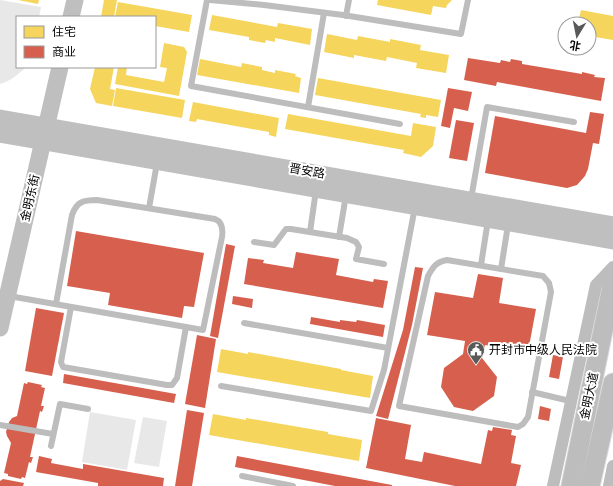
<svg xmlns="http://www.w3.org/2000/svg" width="613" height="486" viewBox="0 0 613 486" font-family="'IBM Plex Sans','Noto Sans SC',sans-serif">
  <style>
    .green { fill: #e8e8e8 }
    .homes { fill: #f6d55c }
    .shops { fill: #d6604d }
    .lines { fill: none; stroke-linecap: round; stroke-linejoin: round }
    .primary-casing { stroke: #dbdbdb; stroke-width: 21 }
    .lane { stroke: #bdbdbd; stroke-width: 6 }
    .street { stroke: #bdbdbd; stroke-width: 12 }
    .secondary { stroke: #bfbfbf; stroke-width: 17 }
    .primary { stroke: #bdbdbd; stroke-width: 19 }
    .labels { text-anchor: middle; stroke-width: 4; stroke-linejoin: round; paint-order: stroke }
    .street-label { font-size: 12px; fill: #000; stroke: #fff }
    .poi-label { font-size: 12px; fill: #000; stroke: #fff; text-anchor: start }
  </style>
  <rect width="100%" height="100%" fill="#fff"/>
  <!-- green -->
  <g class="green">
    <path d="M0 0 41 7 39 17H17V67H26C18 75 10 81 0 84Z"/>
    <path d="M90 412 136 420 127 470 82 462Z"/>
    <path d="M143 417 167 421 159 467 134 463Z"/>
  </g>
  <!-- homes -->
  <g class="homes">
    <path d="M18 0H39L38 4Z"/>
    <path d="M104 0H117L114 17H101Z"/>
    <path d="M378 0H452L447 5 446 8 433 6 431 15 377 5Z"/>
    <path d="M118 2 192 15 189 32 155 26V17H115Z"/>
    <path d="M581 10 613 16V40L589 36V24H578Z"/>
    <path d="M212 15 277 27 278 23 312 29 310 45 275 38V42L266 40 265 43 249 40V37L209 30Z"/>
    <path d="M327 34 357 40 358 36 390 42V39L421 45 420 50 449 55 446 73 416 68 417 63 387 57 386 61 354 55V58L324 52Z"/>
    <path d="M164 43 184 47 187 52 179 96 115 84 118 67H127L126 75 164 82 167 68 160 67Z"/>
    <path d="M200 59 241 67 242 63 262 67V70L275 73V70L296 74 295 76 301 78 299 93 197 75Z"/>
    <path d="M95 67H114L110 89 115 90 112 106 96 103 90 89Z"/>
    <path d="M318 78 441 100 438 117 426 115V118L420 117 421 114 315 95Z"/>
    <path d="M116 88 185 100 182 118 113 106Z"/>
    <path d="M193 102 279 118 276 137 269 135V132L197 119 196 122 189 121Z"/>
    <path d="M288 114 411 136 413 123 436 127 433 146 421 157 403 153 404 150 285 129Z"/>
    <path d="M221 349 248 354V352L341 369V370L373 376 370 398 217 372Z"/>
    <path d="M213 414 246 420V418L328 432V434L362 440 359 461 209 435Z"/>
  </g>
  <!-- shops -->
  <g class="shops">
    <path d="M468 58 500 63 501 60 510 62 511 59 522 61V64L582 74V72L595 75 594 77 605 78 601 101 497 82 496 86 464 80Z"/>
    <path d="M448 88 472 92 468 111 454 108 450 128 441 126Z"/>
    <path d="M590 112 604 114 599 144 593 143 588 169 585 176 577 185 567 188 485 173 495 116 586 133Z"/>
    <path d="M456 120 474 123 467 161 449 158Z"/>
    <path d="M76 231 204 253 194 307 184 306 182 318 108 305 110 293 67 286Z"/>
    <path d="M226 244 235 246 218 338 210 336Z"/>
    <path d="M296 252 339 259 336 275 373 282 374 279 388 281 383 308 244 284 248 258 264 260 263 263 293 268Z"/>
    <path d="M415 267 423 268 412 325 388 419 376 416 403 330Z"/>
    <path d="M478 274 503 278 499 303 536 309 528 352 485 345 482 358 497 377 494 396 473 411 454 407 441 387 444 368 463 354 465 341 427 335 435 292 473 298Z"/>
    <path d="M233 296 253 299 252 308 232 304Z"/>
    <path d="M36 308 64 313 52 376 25 371Z"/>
    <path d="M311 317 340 322V320L356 322 357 320 385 325 383 337 310 324Z"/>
    <path d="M197 335 216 339 205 408 185 404Z"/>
    <path d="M553 355 563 357 559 379 549 377Z"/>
    <path d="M64 374 176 394 174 403 63 383Z"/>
    <path d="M28 382 42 385 41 387 45 388 41 406H44L42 412 40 411 30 457H33L31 463 29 462 25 478 22 477 21 479 8 476V474L4 473 11 443 7 436 6 432 9 422 12 418 17 416 24 383 27 384Z"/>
    <path d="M540 406 551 409 549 421 538 419Z"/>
    <path d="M187 410 204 413 192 486H175Z"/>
    <path d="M376 418 411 425 405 459 422 462 424 452 481 464 488 430 492 431 493 427 512 430 511 435 516 436 511 463 521 465 516 486H455L366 468Z"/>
    <path d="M39 456 52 459 51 463 83 469V464L164 478 163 486H98V483L36 472Z"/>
    <path d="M237 456 392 485V486H335L235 467Z"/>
    <path d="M3 479 24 483 23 486H0V481Z"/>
  </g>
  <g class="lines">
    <!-- primary casing -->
    <g class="primary-casing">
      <g id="primary">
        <path d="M571 486 613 282"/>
        <path d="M590 486 613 383"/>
      </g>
    </g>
    <!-- lane -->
    <g class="lane">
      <path d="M207 0 191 86 400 124"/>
      <path d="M210 0 264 5 343 15 461 34 468 0"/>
      <path d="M346 16 349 0"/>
      <path d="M308 107 324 13"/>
      <path d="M471 199 487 107 574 122"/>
      <path d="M149 208 157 163"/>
      <path d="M310 232 316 190"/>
      <path d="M339 237 346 195"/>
      <path d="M254 242 274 245 286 229H291L347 238 356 242 359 247 356 259 384 264"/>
      <path d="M447 260 543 276 549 283 551 292 528 417 523 424 518 427 399 406 428 276C433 267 436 262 447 260Z"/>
      <path d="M481 265 488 220"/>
      <path d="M501 269 508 225"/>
      <path d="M9 296 186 327 203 330 222 237C223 230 223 222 215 219L97 200C84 200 77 201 72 215L56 304"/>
      <path d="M71 307 61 362 63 367 167 385H172L177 378 186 327"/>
      <path d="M244 323 388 348"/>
      <path d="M221 386 371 411 384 370 415 207"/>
      <path d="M532 392 570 401"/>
      <path d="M0 425 53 434"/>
      <path d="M51 446 60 404 88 409"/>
      <path d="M242 476 293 486"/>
    </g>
    <!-- street -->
    <g class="street">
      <path d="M553 486 596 285 613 267"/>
      <path d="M609 486 613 466"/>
    </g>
    <!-- secondary -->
    <g class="secondary">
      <path d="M71 17 75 0"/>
      <path d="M0 118 613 225"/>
      <path d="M0 134 613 241"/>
      <path d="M0 328 60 67"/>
    </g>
    <!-- primary -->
    <use href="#primary" class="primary"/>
  </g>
  <!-- icons -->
  <defs>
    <g id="civic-pin" transform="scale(0.9)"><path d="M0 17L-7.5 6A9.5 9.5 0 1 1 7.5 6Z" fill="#595959" stroke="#fff"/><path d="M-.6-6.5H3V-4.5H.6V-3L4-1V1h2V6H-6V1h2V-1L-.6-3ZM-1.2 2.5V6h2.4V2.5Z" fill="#fff"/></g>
  </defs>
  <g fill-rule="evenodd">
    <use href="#civic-pin" x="476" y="350"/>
  </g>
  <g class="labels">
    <!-- street labels -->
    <g class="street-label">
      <text transform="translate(307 171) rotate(10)" y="4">晋安路</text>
      <text transform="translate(30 198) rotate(-77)" y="4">金明东街</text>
      <text transform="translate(589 396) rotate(-78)" y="4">金明大道</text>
    </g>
    <!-- poi labels -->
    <g class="poi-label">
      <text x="489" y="354">开封市中级人民法院</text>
    </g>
  </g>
  <!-- legend -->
  <rect x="16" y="16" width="140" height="52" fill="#ffffff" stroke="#999999"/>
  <rect x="24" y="26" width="20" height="12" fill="#f6d55c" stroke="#999999"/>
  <text x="52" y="36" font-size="12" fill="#000000">住宅</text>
  <rect x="24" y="46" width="20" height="12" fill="#d6604d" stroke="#999999"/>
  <text x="52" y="56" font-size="12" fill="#000000">商业</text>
  <!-- north arrow -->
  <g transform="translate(577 36) rotate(190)"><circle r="19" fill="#ffffff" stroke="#999999"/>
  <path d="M0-3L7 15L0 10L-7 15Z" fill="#595959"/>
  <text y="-6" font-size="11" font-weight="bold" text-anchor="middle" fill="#000000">北</text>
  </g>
</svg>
